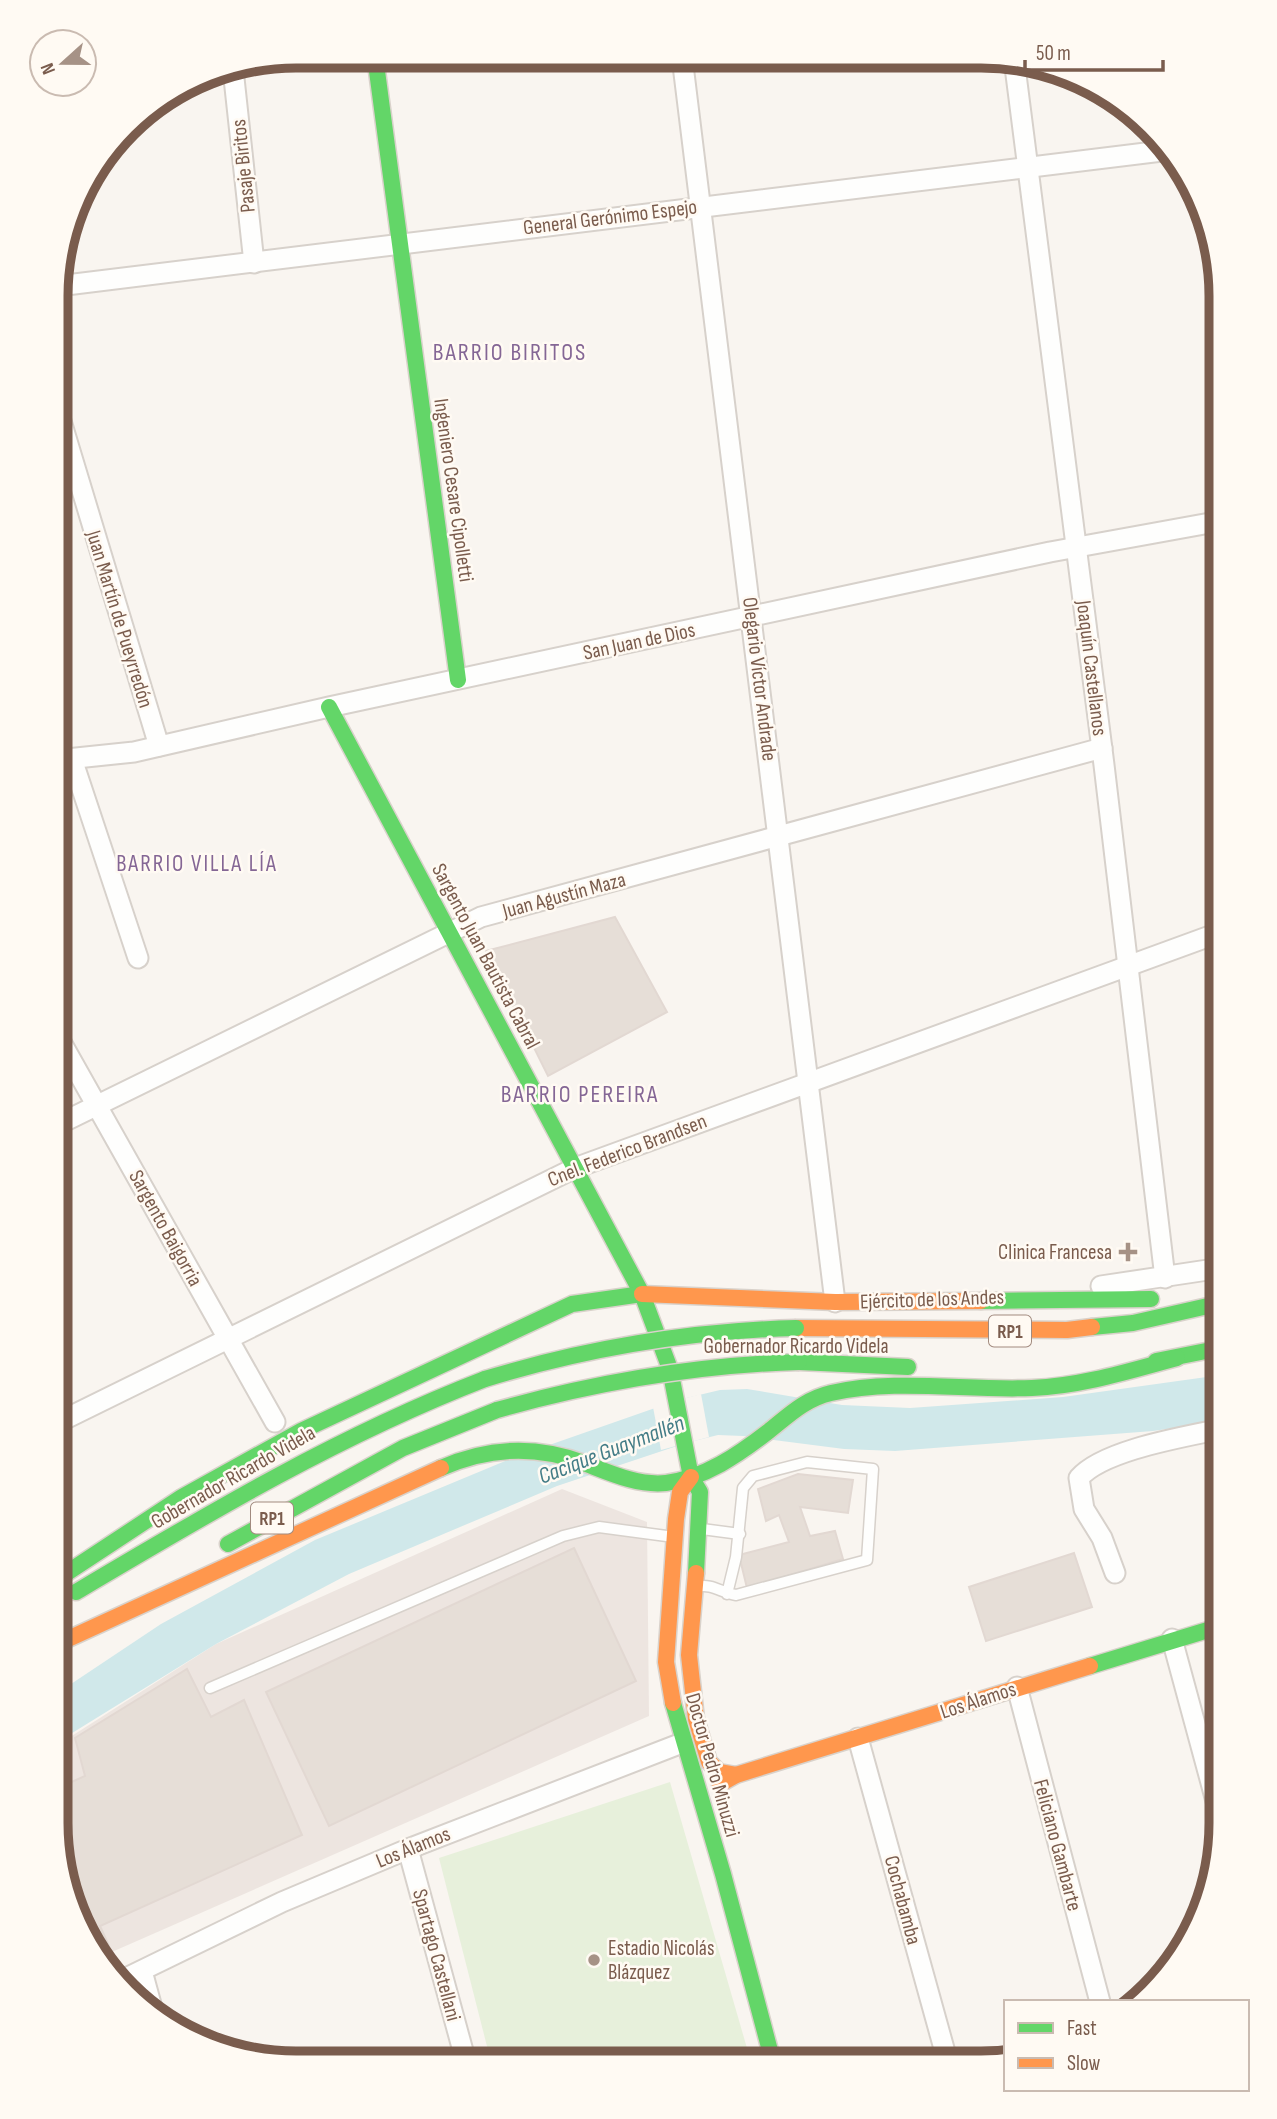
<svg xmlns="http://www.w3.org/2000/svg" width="1277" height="2119" viewBox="0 0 1277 2119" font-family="'Sofia Sans Condensed',sans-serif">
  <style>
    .industrial { fill: #ede5e0 }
    .green { fill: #e7f0db }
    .water { fill: #d0e8ea }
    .pier { fill: #f9f5f0 }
    .building { fill: #e6ded7; stroke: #e2d8d2; stroke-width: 2 }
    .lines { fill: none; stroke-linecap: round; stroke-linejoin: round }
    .lane-casing { stroke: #d7d1cb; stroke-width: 13 }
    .street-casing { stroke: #d7d1cb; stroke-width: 23 }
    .fast-casing { stroke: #d9d2cb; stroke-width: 19 }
    .slow-casing { stroke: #d9d2cb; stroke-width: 19 }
    .lane { stroke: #fefefd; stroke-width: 10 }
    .street { stroke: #fefefd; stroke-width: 19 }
    .fast { stroke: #63d668; stroke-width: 16 }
    .slow { stroke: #ff974d; stroke-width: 16 }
    .fast-bridge-casing { stroke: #dad1cc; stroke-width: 19; stroke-linecap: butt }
    .fast-bridge { stroke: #63d668; stroke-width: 16 }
    .poi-dot { fill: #a69286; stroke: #fffaf3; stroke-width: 2.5 }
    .labels { text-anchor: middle; stroke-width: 5; stroke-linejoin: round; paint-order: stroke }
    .shield { fill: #fffaf3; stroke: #a28b7f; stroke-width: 2 }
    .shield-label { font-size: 19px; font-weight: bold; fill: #7a5c4d }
    .street-label { font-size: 21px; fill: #7a5c4d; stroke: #fffaf3 }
    .poi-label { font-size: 21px; fill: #7a5c4d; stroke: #fffaf3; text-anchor: end }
    .neighbourhood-label { font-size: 23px; letter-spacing: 2px; fill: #846695; stroke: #fffaf3 }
    .water-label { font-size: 23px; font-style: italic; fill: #437c86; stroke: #fffaf3 }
    .quarter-label { font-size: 24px; letter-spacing: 2px; fill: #846695; stroke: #fffaf3 }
    .rim { fill: none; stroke: #7a5c4d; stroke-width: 9 }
  </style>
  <rect width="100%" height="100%" fill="#f9f5f0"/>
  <!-- industrial -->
  <path class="industrial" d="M562 1489 647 1522 649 1716 105 1955 74 1914 56 1823V1746L216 1644Z"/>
  <!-- green -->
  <path class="green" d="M670 1782 751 2062H491L439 1858Z"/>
  <!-- water -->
  <path class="water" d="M1221 1375V1421L1153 1431 895 1451 844 1449 743 1436 718 1435 686 1443 557 1486 349 1574 216 1644 56 1743V1694L161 1624 315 1540 515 1457 678 1400 720 1390 747 1389 842 1405 910 1408 1063 1397Z"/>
  <!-- pier -->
  <path class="pier" d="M701 1394 709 1437 661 1450 653 1407Z"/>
  <!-- building -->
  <g class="building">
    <path d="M615 917 667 1012 548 1076 486 951Z"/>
    <path d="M798 1474 853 1480 848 1513 800 1507 810 1536 835 1531 843 1559 747 1588 739 1555 789 1542 779 1515 766 1521 758 1489Z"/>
    <path d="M574 1548 636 1681 329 1826 266 1692Z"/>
    <path d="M1074 1553 1092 1607 986 1641 969 1587Z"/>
    <path d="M187 1669 211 1717 244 1700 302 1835 100 1926 109 1946 101 1949 74 1914 56 1823V1789L85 1776 75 1738Z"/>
  </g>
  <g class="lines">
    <!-- lane casing -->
    <g class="lane-casing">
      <g id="lane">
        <path d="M702 1529 740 1534"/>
        <path d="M696 1587C713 1583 721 1593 736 1595L867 1560 873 1469 807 1462 753 1476 743 1488 736 1557 727 1594"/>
        <path d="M210 1688 563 1536 599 1527 674 1537"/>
      </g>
    </g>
    <!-- street casing -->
    <g class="street-casing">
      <g id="street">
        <path d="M682 57 835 1302"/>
        <path d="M1014 59 1104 765 1165 1278"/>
        <path d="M233 69 254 263"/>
        <path d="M58 286 1162 151"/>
        <path d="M58 411 159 746"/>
        <path d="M72 759 138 958"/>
        <path d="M57 760 134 752 329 707 1050 552 1221 521"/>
        <path d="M57 1035 275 1422"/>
        <path d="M57 1125 481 917 1102 748"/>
        <path d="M1101 1286 1221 1268"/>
        <path d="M57 1423 575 1168 1221 932"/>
        <path d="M1115 1573 1102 1538 1084 1509 1079 1478C1103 1450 1184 1437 1221 1429"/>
        <path d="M1172 1639 1220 1816"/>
        <path d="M1017 1687 1100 2002"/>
        <path d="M858 1738 948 2063"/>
        <path d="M408 1849 466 2062"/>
        <path d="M142 1971 154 2015"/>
        <path d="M124 1979 282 1902 408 1849 682 1743"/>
      </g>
    </g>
    <!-- fast casing -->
    <g class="fast-casing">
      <g id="fast">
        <path d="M375 56 458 680"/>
        <path d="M329 707 642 1294 670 1369 691 1477 700 1492 696 1573"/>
        <path d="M981 1301 1151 1299"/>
        <path d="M1092 1327 1133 1323 1221 1303"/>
        <path d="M1156 1361 1221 1348"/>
        <path d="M799 1362 908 1367"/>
        <path d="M441 1468C488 1447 536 1445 584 1463 610 1473 638 1486 666 1483 705 1478 738 1455 769 1431 789 1415 805 1399 831 1393 896 1378 966 1391 1032 1388 1082 1386 1129 1371 1177 1358"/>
        <path d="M228 1544 403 1448 497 1410"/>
        <path d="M56 1580 182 1497 301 1431 572 1304 642 1294"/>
        <path d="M76 1592C209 1513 340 1435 485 1379"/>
        <path d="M1090 1666 1221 1626"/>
        <path d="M673 1703 723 1874 773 2062"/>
      </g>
    </g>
    <!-- slow casing -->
    <g class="slow-casing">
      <g id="slow">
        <path d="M642 1294 835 1302 981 1301"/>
        <path d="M796 1328 1067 1330 1092 1327"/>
        <path d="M696 1573 689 1655 696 1719 709 1762 719 1772 736 1775"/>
        <path d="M68 1639 441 1468"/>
        <path d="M673 1703 666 1662 676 1519 680 1492 691 1477"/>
        <path d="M720 1784 736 1775 1090 1666"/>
      </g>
    </g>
    <!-- lane -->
    <use href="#lane" class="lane"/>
    <!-- street -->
    <use href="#street" class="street"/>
    <!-- fast -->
    <use href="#fast" class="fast"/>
    <!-- slow -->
    <use href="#slow" class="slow"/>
    <!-- fast-bridge casing -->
    <g class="fast-bridge-casing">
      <g id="fast-bridge">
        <path d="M485 1379C587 1348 689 1331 796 1328"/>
        <path d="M497 1410C597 1382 696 1365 799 1362"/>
      </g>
    </g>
    <!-- fast-bridge -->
    <use href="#fast-bridge" class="fast-bridge"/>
  </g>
  <!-- markers -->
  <g class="poi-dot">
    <path d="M1124.5 1241.5h7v7h7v7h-7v7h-7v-7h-7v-7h7z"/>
    <circle cx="594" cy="1960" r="7"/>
  </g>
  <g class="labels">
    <!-- shield labels -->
    <g class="shield">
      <rect x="989" y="1315.5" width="42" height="31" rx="5"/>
      <rect x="251" y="1502.5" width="42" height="31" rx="5"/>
    </g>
    <g class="shield-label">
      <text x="1010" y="1338">RP1</text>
      <text x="272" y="1525">RP1</text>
    </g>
    <!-- street labels -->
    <g class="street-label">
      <text transform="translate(243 166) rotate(-96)" y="7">Pasaje Biritos</text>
      <text transform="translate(610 217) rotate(-7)" y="7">General Gerónimo Espejo</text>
      <text transform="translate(454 490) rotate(82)" y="7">Ingeniero Cesare Cipolletti</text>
      <text transform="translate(120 619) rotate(73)" y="7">Juan Martín de Pueyrredón</text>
      <text transform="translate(639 641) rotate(-12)" y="7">San Juan de Dios</text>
      <text transform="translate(1092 668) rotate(83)" y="7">Joaquín Castellanos</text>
      <text transform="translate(760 679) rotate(83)" y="7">Olegario Víctor Andrade</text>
      <text transform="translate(564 895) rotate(-15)" y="7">Juan Agustín Maza</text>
      <text transform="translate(486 956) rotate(62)" y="7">Sargento Juan Bautista Cabral</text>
      <text transform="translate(627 1150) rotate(-21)" y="7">Cnel. Federico Brandsen</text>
      <text transform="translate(166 1228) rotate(61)" y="7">Sargento Baigorria</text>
      <text transform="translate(932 1299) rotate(-2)" y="7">Ejército de los Andes</text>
      <text x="796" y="1353">Gobernador Ricardo Videla</text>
      <text transform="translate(233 1477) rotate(-30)" y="7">Gobernador Ricardo Videla</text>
      <text transform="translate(978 1700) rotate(-18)" y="7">Los Álamos</text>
      <text transform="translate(713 1765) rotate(74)" y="7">Doctor Pedro Minuzzi</text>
      <text transform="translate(1058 1845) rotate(75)" y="7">Feliciano Gambarte</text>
      <text transform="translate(413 1847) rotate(-22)" y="7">Los Álamos</text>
      <text transform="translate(903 1900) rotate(75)" y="7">Cochabamba</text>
      <text transform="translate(437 1955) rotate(75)" y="7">Spartago Castellani</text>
    </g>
    <!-- poi labels -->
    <g class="poi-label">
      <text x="1112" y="1259">Clinica Francesa</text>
      <text x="608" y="1955" text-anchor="start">Estadio Nicolás<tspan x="608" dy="24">Blázquez</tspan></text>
    </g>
    <!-- neighbourhood labels -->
    <g class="neighbourhood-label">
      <text x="197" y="871">BARRIO VILLA LÍA</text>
    </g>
    <!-- water labels -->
    <g class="water-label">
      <text transform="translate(611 1449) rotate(-21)" y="8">Cacique Guaymallén</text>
    </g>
    <!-- quarter labels -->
    <g class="quarter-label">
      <text x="510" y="360">BARRIO BIRITOS</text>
      <text x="580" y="1102">BARRIO PEREIRA</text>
    </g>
  </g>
  <!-- crop -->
  <path d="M0 0H1277V2119H0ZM296 68H981A228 228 0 0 1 1209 296V1823A228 228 0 0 1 981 2051H296A228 228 0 0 1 68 1823V296A228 228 0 0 1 296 68Z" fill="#fffaf3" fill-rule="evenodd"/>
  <path class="rim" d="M296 68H981A228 228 0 0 1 1209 296V1823A228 228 0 0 1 981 2051H296A228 228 0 0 1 68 1823V296A228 228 0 0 1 296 68Z"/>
  <!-- legend -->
  <rect x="1004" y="2000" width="245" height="91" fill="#fffaf3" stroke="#cabbb1" stroke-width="2"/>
  <rect x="1018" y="2023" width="35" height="10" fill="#63d668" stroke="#cabbb1" stroke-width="2"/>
  <text x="1067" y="2035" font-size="21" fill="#7a5c4d">Fast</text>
  <rect x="1018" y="2058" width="35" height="10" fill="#ff974d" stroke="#cabbb1" stroke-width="2"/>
  <text x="1067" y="2070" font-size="21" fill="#7a5c4d">Slow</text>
  <!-- north arrow -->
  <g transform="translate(63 63) rotate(249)"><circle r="33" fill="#fffaf3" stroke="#cabbb1" stroke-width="2"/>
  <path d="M0-5L12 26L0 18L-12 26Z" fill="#a69286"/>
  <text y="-10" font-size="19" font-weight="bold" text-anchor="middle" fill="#7a5c4d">N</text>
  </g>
  <!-- scale -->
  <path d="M1025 60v10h138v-10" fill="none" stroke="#7a5c4d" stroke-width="3.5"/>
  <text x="1036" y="60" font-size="21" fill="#7a5c4d" stroke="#fffaf3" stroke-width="5" paint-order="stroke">50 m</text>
</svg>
